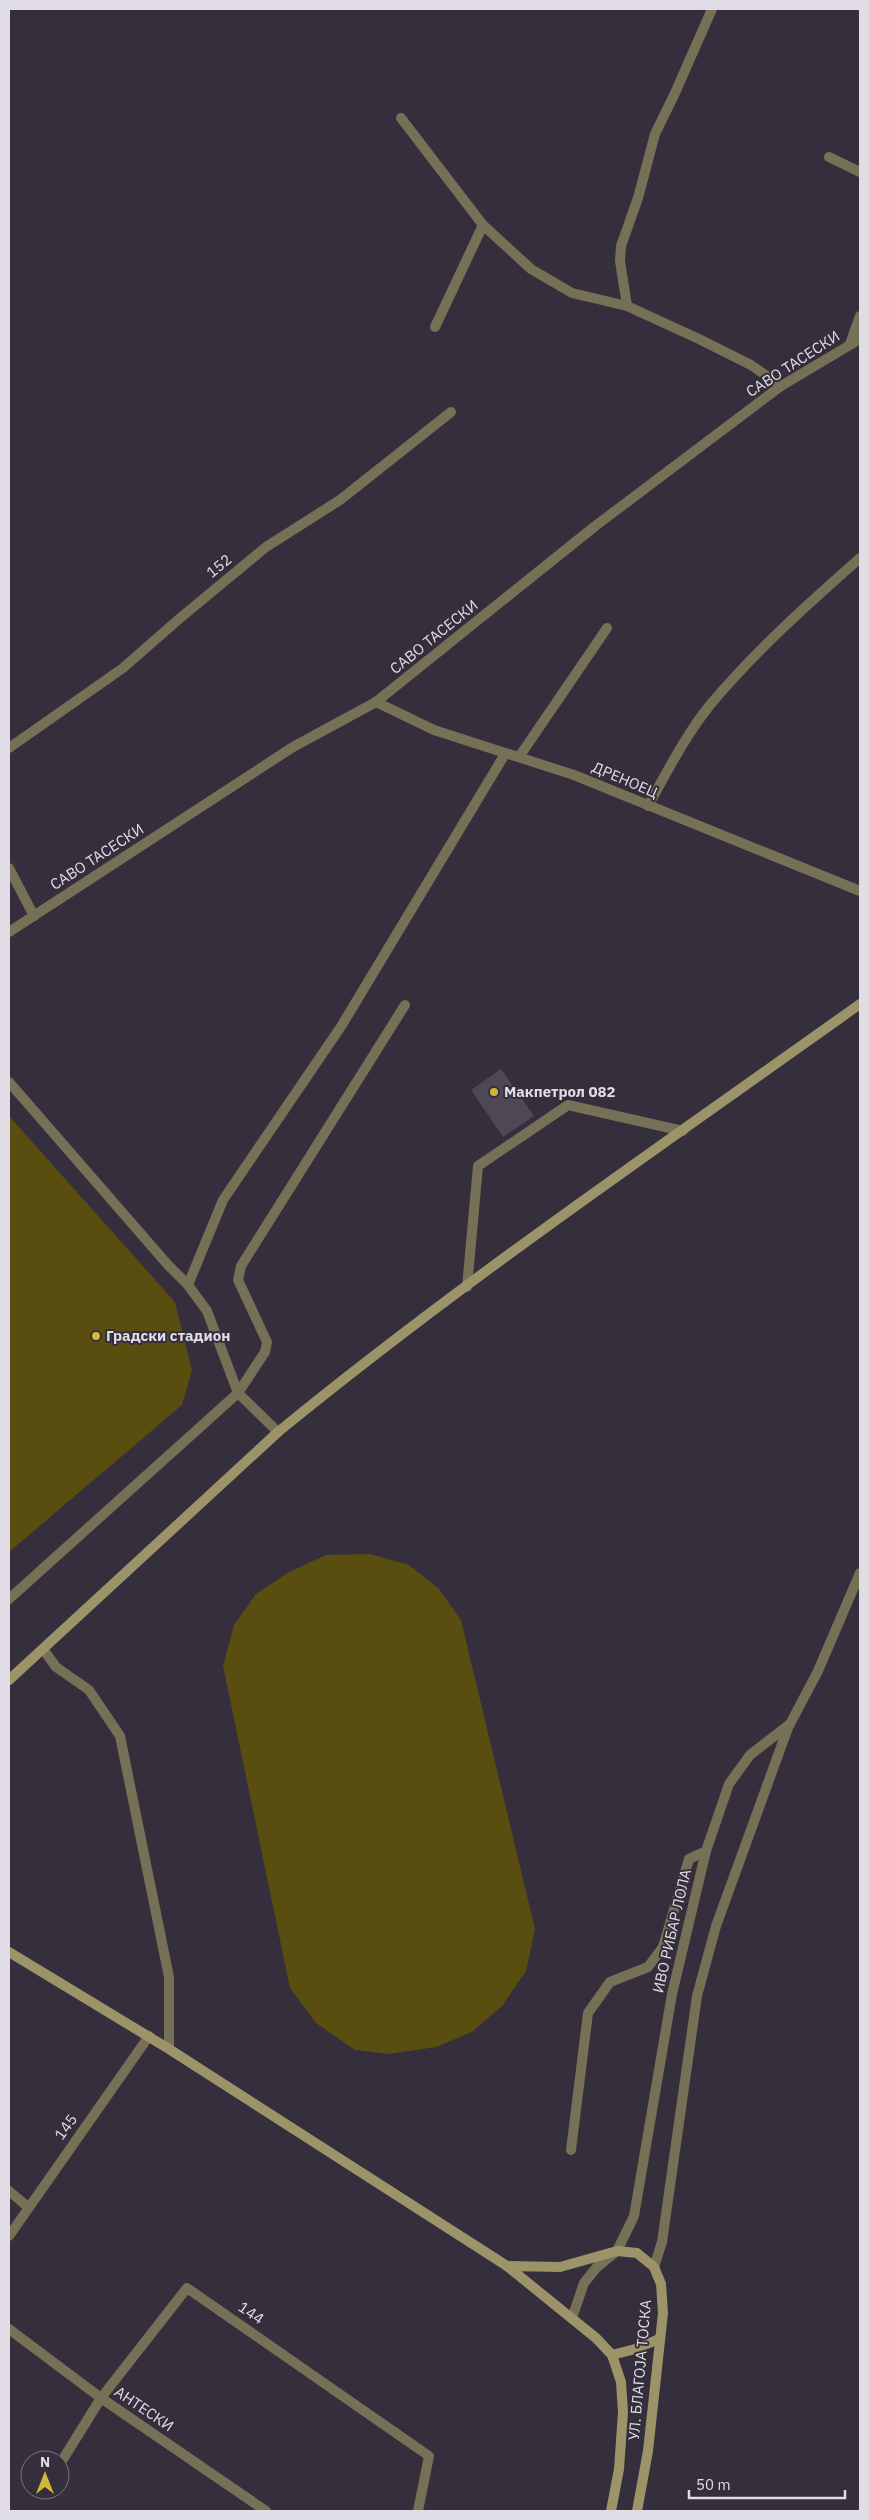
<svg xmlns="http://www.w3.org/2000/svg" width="869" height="2520" viewBox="0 0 869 2520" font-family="'IBM Plex Sans',sans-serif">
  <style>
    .green { fill: #594d0f }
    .building { fill: #4e4756 }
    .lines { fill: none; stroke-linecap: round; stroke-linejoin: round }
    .service { stroke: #767056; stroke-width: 10 }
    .minor { stroke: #767056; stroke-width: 10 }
    .secondary { stroke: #9d9369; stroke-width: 10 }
    .poi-dot { fill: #d2b736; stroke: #352e3c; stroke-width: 2 }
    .labels { text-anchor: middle; stroke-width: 4; stroke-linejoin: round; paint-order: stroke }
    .street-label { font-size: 15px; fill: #e0dde6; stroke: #352e3c }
    .poi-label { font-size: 15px; font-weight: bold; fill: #e0dde6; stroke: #352e3c; text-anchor: start }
  </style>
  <rect width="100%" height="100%" fill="#352e3c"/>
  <!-- green -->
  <g class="green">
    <path d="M9 1116 175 1302 192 1370 182 1405 9 1552Z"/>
    <path d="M370 1554 409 1565 439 1589 461 1620 535 1929 526 1971 502 2006 472 2032 436 2047 389 2054 355 2050 316 2023 290 1988 223 1666 234 1625 256 1594 289 1572 326 1555Z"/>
  </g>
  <!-- building -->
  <path class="building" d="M501 1069 534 1116 503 1137 471 1090Z"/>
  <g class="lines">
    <!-- service -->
    <g class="service">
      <path d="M467 1287 478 1166 568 1105 683 1131"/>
      <path d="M9 1599 238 1393 265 1352 267 1342 238 1280 241 1266 405 1005"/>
    </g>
    <!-- minor -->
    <g class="minor">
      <path d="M401 118 483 225 531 269 572 293 627 306 699 339 751 365 781 386"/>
      <path d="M829 157 860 172"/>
      <path d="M627 306 620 261 621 246 638 198 655 134 675 93 712 9"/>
      <path d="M435 327 483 225"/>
      <path d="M850 344 860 316"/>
      <path d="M376 702 434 730 574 775 860 891"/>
      <path d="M9 748 123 668 179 619 266 547 340 500 451 412"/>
      <path d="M519 757 607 628"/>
      <path d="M648 806C667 772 685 736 710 705 755 651 808 604 860 558"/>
      <path d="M9 868 34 916"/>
      <path d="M9 932 293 747 376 702 594 527 781 386 860 339"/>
      <path d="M9 1082 168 1265 188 1285 207 1311 238 1393 278 1432"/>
      <path d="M188 1285 223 1200 342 1025 505 754"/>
      <path d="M43 1649 56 1667 89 1690 120 1736 169 1977V2049"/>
      <path d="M571 2150 588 2013 610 1982 648 1967 663 1947 689 1859 706 1851"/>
      <path d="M9 2191 28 2207"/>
      <path d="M9 2236 149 2036"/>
      <path d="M654 2267 662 2242 697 1996 716 1926 789 1725"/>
      <path d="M572 2318 584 2283 597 2267 617 2251 634 2216 672 1994 706 1851 729 1784 750 1755 790 1724 818 1671 860 1573"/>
      <path d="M9 2329 101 2398 266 2511"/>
      <path d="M60 2464 101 2398 187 2288 429 2456 418 2511"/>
    </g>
    <!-- secondary -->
    <g class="secondary">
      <path d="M9 1680 278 1432C465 1279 664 1144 860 1004"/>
      <path d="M9 1952 169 2049 507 2266 596 2338 612 2355 621 2382 623 2412 619 2469 611 2511"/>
      <path d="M507 2266 560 2267 617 2251 637 2253 654 2267 661 2284 663 2313 648 2451 637 2511"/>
      <path d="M612 2355 635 2349 659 2339"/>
    </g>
  </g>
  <!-- markers -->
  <g class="poi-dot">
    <circle cx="494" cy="1092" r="5"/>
    <circle cx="96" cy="1336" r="5"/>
  </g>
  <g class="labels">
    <!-- street labels -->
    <g class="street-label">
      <text transform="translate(793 364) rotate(-33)" y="5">САВО ТАСЕСКИ</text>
      <text transform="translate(219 566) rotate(-39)" y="5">152</text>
      <text transform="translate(434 637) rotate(-39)" y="5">САВО ТАСЕСКИ</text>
      <text transform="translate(625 780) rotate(23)" y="5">ДРЕНОЕЦ</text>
      <text transform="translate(97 857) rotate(-33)" y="5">САВО ТАСЕСКИ</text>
      <text transform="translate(672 1931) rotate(-77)" y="5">ИВО РИБАР ЛОЛА</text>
      <text transform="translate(66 2127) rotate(-55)" y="5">145</text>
      <text transform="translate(251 2313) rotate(34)" y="5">144</text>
      <text transform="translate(640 2370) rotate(-85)" y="5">УЛ. БЛАГОЈА ТОСКА</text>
      <text transform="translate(144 2409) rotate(34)" y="5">АНТЕСКИ</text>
    </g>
    <!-- poi labels -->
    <g class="poi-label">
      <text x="504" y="1097">Макпетрол 082</text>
      <text x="106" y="1341">Градски стадион</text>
    </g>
  </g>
  <!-- border -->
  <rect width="869" height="2520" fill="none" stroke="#e0dde6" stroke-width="20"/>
  <!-- north arrow -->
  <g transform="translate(45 2475)"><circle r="24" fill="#352e3c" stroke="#797480"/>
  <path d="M0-4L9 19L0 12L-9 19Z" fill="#d2b736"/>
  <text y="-8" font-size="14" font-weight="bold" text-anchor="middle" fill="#e0dde6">N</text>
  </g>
  <!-- scale -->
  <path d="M689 2490v8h156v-8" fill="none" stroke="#e0dde6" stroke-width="2.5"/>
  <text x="696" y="2490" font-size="15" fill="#e0dde6" stroke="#352e3c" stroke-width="4" paint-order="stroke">50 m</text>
</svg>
